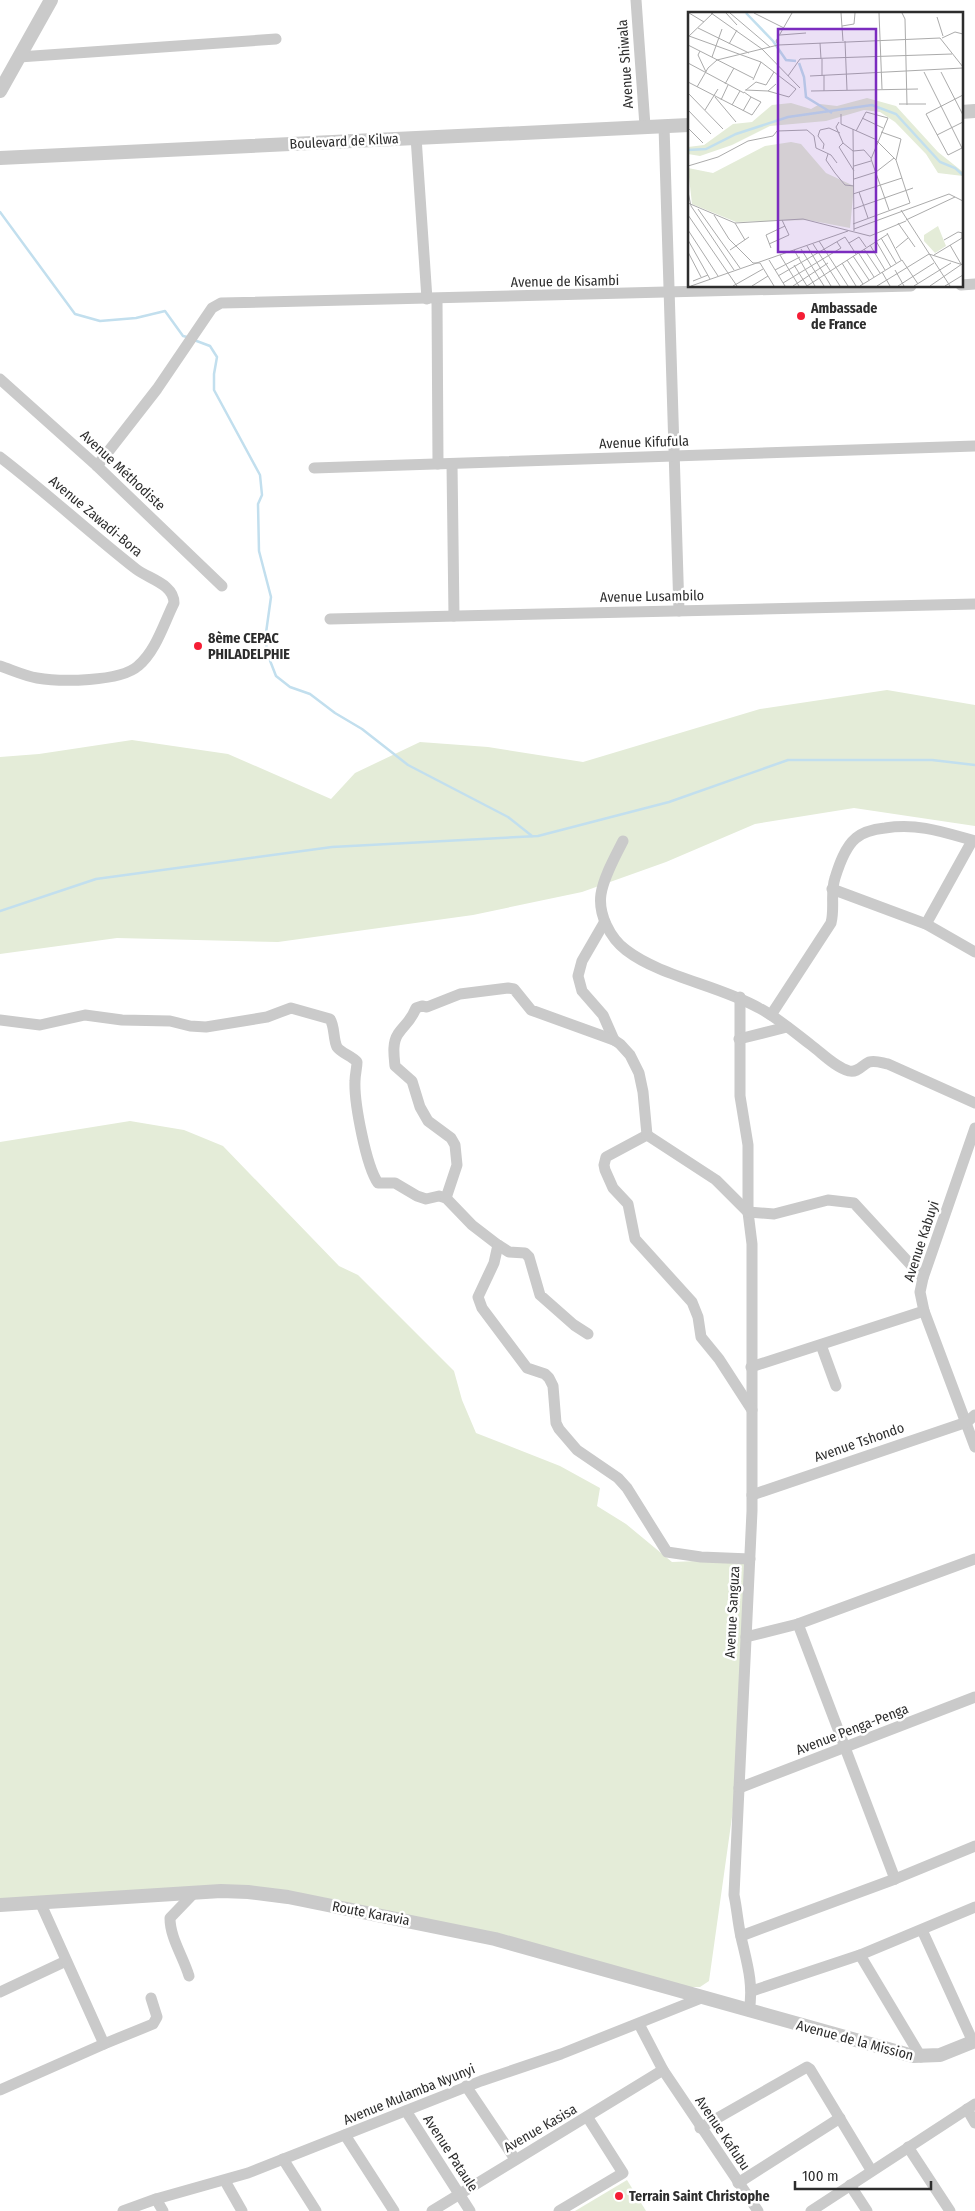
<svg xmlns="http://www.w3.org/2000/svg" width="975" height="2211" viewBox="0 0 975 2211" font-family="'Fira Sans Condensed',sans-serif">
  <style>
    .green { fill: #e4ecd8 }
    .lines { fill: none; stroke-linecap: round; stroke-linejoin: round }
    .stream { stroke: #c2dfee; stroke-width: 2.5 }
    .minor { stroke: #cacaca; stroke-width: 11 }
    .tertiary { stroke: #cacaca; stroke-width: 14 }
    .poi-dot { fill: #f51d35; stroke: #fff; stroke-width: 2 }
    .labels { text-anchor: middle; stroke-width: 5; stroke-linejoin: round; paint-order: stroke }
    .street-label { font-size: 14px; fill: #2d2d2d; stroke: #fff }
    .poi-label { font-size: 14px; font-weight: bold; fill: #2d2d2d; stroke: #fff; text-anchor: start }
    .inset-river { fill: none; stroke: #c2dfee; stroke-width: 2.5 }
    .inset-road { fill: none; stroke: #ababab; stroke-width: 1 }
    .view { fill: #7b2cbf; fill-opacity: 0.15; stroke: #7b2cbf; stroke-width: 2.5 }
    .inset-edge { fill: none; stroke: #2d2d2d; stroke-width: 2.5 }
  </style>
  <rect width="100%" height="100%" fill="#fff"/>
  <!-- green -->
  <g class="green">
    <path d="M887 690 975 705V826L854 808 755 824 666 862 582 892 473 915 278 942 117 938 0 954V757L39 754 132 740 228 754 331 799 355 773 420 742 488 747 583 762 760 709Z"/>
    <path d="M130 1121 184 1130 223 1146 339 1266 358 1275 454 1371 462 1400 476 1433 560 1466 600 1488 597 1506 626 1524 672 1562 750 1559 740 1760 709 1981 700 1987H684L296 1894 0 1901V1142Z"/>
    <path d="M627 2180 646 2211H575Z"/>
  </g>
  <g class="lines">
    <!-- stream -->
    <g class="stream">
      <path d="M0 212 75 314 100 321 136 318 165 311 183 336 187 337"/>
      <path d="M194 340 210 346 217 357 214 374V390L260 475 262 495 258 504 259 551 271 597 265 640 269 658 276 676 290 687 310 694 335 713 362 729 408 765 508 817 532 836"/>
      <path d="M0 911 96 879 332 847 538 836 669 802 788 760H932L975 765"/>
    </g>
    <!-- minor -->
    <g class="minor">
      <path d="M636 0 645 126"/>
      <path d="M19 57 276 39"/>
      <path d="M664 126 679 611"/>
      <path d="M416 137 427 299"/>
      <path d="M961 285 975 284"/>
      <path d="M437 299 438 464"/>
      <path d="M0 379 97 466 222 586"/>
      <path d="M0 457C47 493 90 533 136 569 149 579 174 584 174 603 164 623 156 651 138 666 120 682 60 682 37 678 25 676 12 670 0 666"/>
      <path d="M452 464 454 616"/>
      <path d="M97 466 157 389 212 308 221 303 911 286"/>
      <path d="M314 468 975 446"/>
      <path d="M330 619 975 604"/>
      <path d="M623 841C615 857 604 876 601 894 598 914 610 938 626 950 661 977 719 985 759 1008 778 1018 794 1032 811 1045 823 1054 835 1067 849 1071 858 1073 862 1065 869 1062 876 1060 882 1063 888 1064L975 1103"/>
      <path d="M832 889 926 924 975 952"/>
      <path d="M604 923 582 961 578 976 582 991 603 1015 614 1040"/>
      <path d="M926 924 972 841"/>
      <path d="M740 997V1096L748 1145V1212L752 1244V1511L734 1895C737 1909 738 1924 741 1937 747 1963 754 1985 749 2011"/>
      <path d="M771 1015 831 923C835 908 830 893 835 878 839 865 845 847 856 838 864 831 876 829 885 828 919 823 943 832 975 841"/>
      <path d="M0 1020 40 1025 85 1015 122 1020 170 1021 190 1026 206 1027 267 1017 291 1008 330 1019C335 1027 333 1039 337 1047 341 1053 352 1056 357 1062 357 1068 355 1074 355 1081 354 1102 366 1166 378 1183H395L417 1196 426 1199 439 1196 446 1198 472 1225 498 1245 509 1252 525 1253 529 1257 540 1295 574 1325 588 1334"/>
      <path d="M739 1039 787 1027"/>
      <path d="M975 1128 923 1278 920 1292 924 1311 975 1447"/>
      <path d="M647 1135 606 1157 604 1165 605 1170 613 1188 628 1204 635 1239 692 1302 698 1317 701 1337 719 1359 752 1410"/>
      <path d="M647 1135 716 1180 748 1212 774 1214 828 1200 854 1203 923 1278"/>
      <path d="M446 1198 457 1165 455 1145 451 1138 428 1121 420 1107 412 1081 395 1066C394 1056 392 1043 398 1034 405 1024 411 1021 416 1008L422 1006 427 1007 460 994 508 988 514 989 531 1010 614 1040 620 1044 630 1055 639 1073 643 1092 647 1135"/>
      <path d="M498 1245 494 1263 478 1297 482 1308 527 1368 545 1374 549 1378 553 1386 556 1423 559 1429 577 1450 618 1478 627 1488 667 1552 701 1557 750 1559"/>
      <path d="M821 1345 836 1386"/>
      <path d="M751 1367 924 1311"/>
      <path d="M752 1495 967 1422 975 1415"/>
      <path d="M798 1624 895 1879"/>
      <path d="M746 1637 798 1624 975 1559"/>
      <path d="M739 1788 975 1697"/>
      <path d="M922 1930 973 2042"/>
      <path d="M741 1936 895 1879 975 1846"/>
      <path d="M860 1955 921 2057"/>
      <path d="M189 1976C183 1956 170 1938 170 1918L195 1892"/>
      <path d="M752 1991 860 1955 975 1907"/>
      <path d="M0 1992 66 1961"/>
      <path d="M639 2024 663 2070 758 2211"/>
      <path d="M104 2044 153 2024 157 2017 151 1998"/>
      <path d="M466 2086 515 2159"/>
      <path d="M0 2090 104 2044 40 1902"/>
      <path d="M967 2109 975 2123"/>
      <path d="M406 2111 470 2211"/>
      <path d="M700 2128 807 2067 810 2069 871 2170"/>
      <path d="M345 2135 394 2211"/>
      <path d="M908 2147 950 2211"/>
      <path d="M283 2159 316 2211"/>
      <path d="M225 2181 242 2211"/>
      <path d="M738 2183 840 2118"/>
      <path d="M850 2185 867 2211"/>
      <path d="M156 2199 163 2211"/>
      <path d="M123 2211 156 2199 248 2173 481 2081 561 2054 704 1997"/>
      <path d="M432 2211 663 2070"/>
      <path d="M559 2211 623 2173 588 2118"/>
      <path d="M811 2211 975 2104"/>
    </g>
    <!-- tertiary -->
    <g class="tertiary">
      <path d="M0 91 51 0"/>
      <path d="M961 112 975 111"/>
      <path d="M0 158 689 125"/>
      <path d="M0 1905 221 1891 248 1892 288 1897 495 1939 913 2056 940 2055 975 2041"/>
    </g>
  </g>
  <!-- markers -->
  <g class="poi-dot">
    <circle cx="801" cy="316" r="5"/>
    <circle cx="198" cy="646" r="5"/>
    <circle cx="619" cy="2196" r="5"/>
  </g>
  <g class="labels">
    <!-- street labels -->
    <g class="street-label">
      <text transform="translate(625 64) rotate(-94)" y="5">Avenue Shiwala</text>
      <text transform="translate(344 141) rotate(-3)" y="5">Boulevard de Kilwa</text>
      <text transform="translate(565 281) rotate(-1)" y="5">Avenue de Kisambi</text>
      <text transform="translate(644 442) rotate(-2)" y="5">Avenue Kifufula</text>
      <text transform="translate(123 470) rotate(43)" y="5">Avenue Méthodiste</text>
      <text transform="translate(96 516) rotate(40)" y="5">Avenue Zawadi-Bora</text>
      <text transform="translate(652 596) rotate(-1)" y="5">Avenue Lusambilo</text>
      <text transform="translate(921 1241) rotate(-72)" y="5">Avenue Kabuyi</text>
      <text transform="translate(859 1442) rotate(-19)" y="5">Avenue Tshondo</text>
      <text transform="translate(732 1612) rotate(-87)" y="5">Avenue Sanguza</text>
      <text transform="translate(852 1729) rotate(-21)" y="5">Avenue Penga-Penga</text>
      <text transform="translate(371 1913) rotate(11)" y="5">Route Karavia</text>
      <text transform="translate(855 2040) rotate(15)" y="5">Avenue de la Mission</text>
      <text transform="translate(409 2094) rotate(-22)" y="5">Avenue Mulamba Nyunyi</text>
      <text transform="translate(540 2128) rotate(-30)" y="5">Avenue Kasisa</text>
      <text transform="translate(723 2133) rotate(56)" y="5">Avenue Kafubu</text>
      <text transform="translate(451 2153) rotate(57)" y="5">Avenue Pataule</text>
    </g>
    <!-- poi labels -->
    <g class="poi-label">
      <text x="811" y="313">Ambassade<tspan x="811" dy="16">de France</tspan></text>
      <text x="208" y="643">8ème CEPAC<tspan x="208" dy="16">PHILADELPHIE</tspan></text>
      <text x="629" y="2201">Terrain Saint Christophe</text>
    </g>
  </g>
  <!-- overview -->
  <g transform="translate(688 12)">
    <rect width="275" height="275" fill="#fff"/>
    <path d="M179 86 208 94 250 140 275 160V164L250 161 238 142 207 110 192 100 176 98 138 109 82 114 44 133 12 144 0 142V135L16 133 45 112 64 110 84 93 103 91 123 97 132 92 149 94ZM103 130 113 132 138 161 166 174 162 216 120 208 48 210 4 192 0 156 25 161 77 134ZM250 214 258 234 247 241 236 229V223Z" fill="#e4ecd8"/>
    <path class="inset-river" d="M58 1 85 29 98 48 108 49M111 51 116 65 118 85 144 101M0 138 18 137 48 122 100 105 184 93 208 102 252 150 267 156 275 163"/>
    <path class="inset-road" d="M1 1 16 10M23 1 74 37 112 76M38 1 49 13M42 1 82 35M66 1 96 16M153 1 155 29M191 1 194 77M214 1 217 7 219 93M249 5 255 24M154 14 166 12 167 1M10 16 61 41M92 23 118 21M1 24 73 50 108 77 101 85 80 79M0 25 25 1M254 26 267 20 275 22M157 29 159 78M132 31 133 47M41 32 49 18M0 33 65 66M90 33 88 29 104 1M12 39 10 43 18 60M24 45 34 17M134 47V64M0 51 56 81M236 60 275 138M253 60 275 103M136 63V79M100 64 112 47 264 42M122 64 275 56M65 68 73 50M0 70 64 103 73 90 63 85M37 72 46 56M9 75 20 56 29 48 90 33 252 26 275 55M57 78 80 79 88 72M58 78 68 70 78 73 86 60M123 79 230 77M0 81 35 117M27 85 48 110M33 88 40 73M211 92H238M44 93 52 79M0 98 23 122M17 98 30 77M55 99 63 85 56 80M153 102V112L189 128M174 106 195 116M151 110 148 115 155 131 151 135 166 159M0 116 15 131M165 117 166 219M168 119 178 100 200 106 183 147 201 198M193 120 213 127 208 148M249 123 275 110M155 131 165 139 176 138 183 146M274 136 260 143 238 102 275 83M135 137 136 132 130 124 132 118 141 116 152 121M140 142 138 148 147 161 157 173 166 174M0 154 30 145 60 129 85 124 89 119 119 118 126 124 128 136 143 143 149 151M166 154 183 149M166 167 188 160 206 146M0 180 3 194 46 258M171 180 180 206M165 182 214 166M0 191 47 211 115 207 182 224 218 209M10 197 52 256M165 197 225 176M213 198 262 274M0 203 49 274M26 203 41 227 65 251H72L86 274M218 208 267 185M47 211 57 228M210 211 227 235M165 212 222 191 208 148 189 129M166 217 261 182 275 189M0 218 30 264M199 221 213 248M157 225 168 242M193 226 208 251M0 228 22 267M256 228 270 220 275 221M131 229 160 274M188 229 203 255M161 231 171 225 178 235M81 232 101 223 94 208M125 232 152 274M182 233 197 258M262 233 273 252M119 234 143 274M83 236 78 223 97 214M208 236 220 226M113 237 136 274M176 237 192 261M42 238 61 225M106 238 127 274M0 240 13 265M170 240 186 265M92 243 111 274M246 243 274 226V221M165 244 181 268M81 248 97 274M159 248 175 272M154 251 168 274M106 253 119 274M87 258 112 245M207 258 216 274M194 260 202 274M90 264 157 225M5 269 20 263M95 271 153 236 149 230M3 274 160 219M45 274 75 257M64 274 80 264M105 274 140 251M119 274 200 222M172 274 214 248 230 272M189 274 241 242 275 253M210 274 246 251M226 274 263 251M242 274 274 252M257 274 275 263"/>
    <path class="view" d="M90 17H188V240H90Z"/>
    <rect width="275" height="275" class="inset-edge"/>
  </g>
  <!-- scale -->
  <path d="M795 2181v8h136v-8" fill="none" stroke="#2d2d2d" stroke-width="2.5"/>
  <text x="802" y="2181" font-size="15" fill="#2d2d2d" stroke="#ffffff" stroke-width="4" paint-order="stroke">100 m</text>
</svg>
